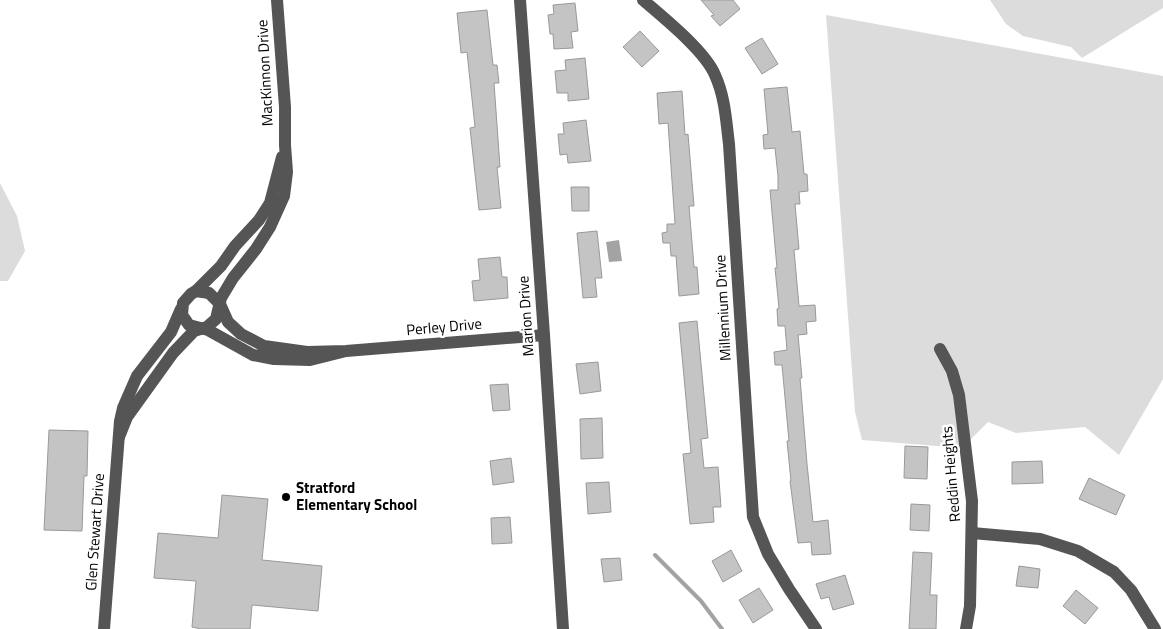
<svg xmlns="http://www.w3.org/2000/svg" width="1163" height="629" viewBox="0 0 1163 629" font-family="'Titillium Web',sans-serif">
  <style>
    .green { fill: #dcdcdc }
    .water { fill: #a3a3a3 }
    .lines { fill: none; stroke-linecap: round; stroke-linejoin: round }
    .stream { stroke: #a3a3a3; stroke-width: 4 }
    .building { fill: #c4c4c4; stroke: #999 }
    .minor { stroke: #555; stroke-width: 12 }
    .poi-dot { fill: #000; stroke: #fff; stroke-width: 2 }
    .labels { text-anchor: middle; stroke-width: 5; stroke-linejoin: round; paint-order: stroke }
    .street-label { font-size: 15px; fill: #000; stroke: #fff }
    .poi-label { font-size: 15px; font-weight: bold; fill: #000; stroke: #fff; text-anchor: start }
  </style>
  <rect width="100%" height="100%" fill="#fff"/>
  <!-- green -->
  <g class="green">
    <path d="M990 0H1163V8L1082 58 1071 47 1023 36 1006 24Z"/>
    <path d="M826 15 1163 76V379L1119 455 1085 427 1016 433 988 422 962 448 862 440 855 412Z"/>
    <path d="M0 183 17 216 25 251 8 281H0Z"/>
  </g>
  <!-- water -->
  <path class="water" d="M619 240 622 261 609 262 606 242Z"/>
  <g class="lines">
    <!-- stream -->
    <path class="stream" d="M655 555 701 601 722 629"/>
  </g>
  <!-- building -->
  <g class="building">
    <path d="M701 0H733L740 9 720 26 711 16 714 15Z"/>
    <path d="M575 3 578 31 571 32 573 48 554 49 553 34H550L548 15 554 14 553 5Z"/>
    <path d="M487 10 493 65H497L499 83H494L500 167H497L501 208 479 210 470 128 475 127 467 52 461 53 457 13Z"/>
    <path d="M640 31 659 51 642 67 623 47Z"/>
    <path d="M762 38 778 64 762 74 745 48Z"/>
    <path d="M585 58 589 99 568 101V93H557L555 71 566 70 565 60Z"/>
    <path d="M787 87 792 132 800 131 804 174H807L808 191 799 192 800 204H795L799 249 794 250 799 306 815 305 816 321 806 322 807 334 798 335 802 378H800L807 464 813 522 828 520 831 554 812 555 811 542 798 543 790 481H791L787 441H789L782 365H775L774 352 787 350 785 326H778L777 309 779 308 775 268H777L770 190H778V176L775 148 764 149 763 135 768 134 764 89Z"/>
    <path d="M682 91 685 135 688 134 694 206H689L694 267H697L699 294 679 296 676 256H671L670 243H663L662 233 667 232V224H675L668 123 659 124 657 93Z"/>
    <path d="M586 120 591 161 568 163 567 154 560 155 558 134H564L563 123Z"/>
    <path d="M571 187H589V211H572Z"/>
    <path d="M597 231 602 278H595L597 297 583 298 577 233Z"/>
    <path d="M500 257 502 277H507L508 298 474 301 472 281 480 280 478 259Z"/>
    <path d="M697 321 708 438 701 439 704 468 718 467 721 507H713L714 522 690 524 683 454 691 453 679 323Z"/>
    <path d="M598 362 601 391 580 394 576 364Z"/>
    <path d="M508 384 510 410 493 411 490 385Z"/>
    <path d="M602 418 603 458 581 459 580 419Z"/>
    <path d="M49 430 88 431 87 476H84L82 531 44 530Z"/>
    <path d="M905 446 928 447 927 479 904 478Z"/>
    <path d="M511 458 514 482 493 485 490 461Z"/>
    <path d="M1042 461 1043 483 1012 484V462Z"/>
    <path d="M1089 478 1125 495 1116 515 1079 499Z"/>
    <path d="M609 482 611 512 588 514 586 483Z"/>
    <path d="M222 495 268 499 262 560 322 566 318 611 252 605 250 629H201L192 627 196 581 154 578 158 533 218 538Z"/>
    <path d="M911 504 930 505 929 531 910 530Z"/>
    <path d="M510 517 512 543 492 544 491 518Z"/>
    <path d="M731 550 742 571 723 582 712 561Z"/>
    <path d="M913 552 932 553 930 595H937L936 629H909Z"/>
    <path d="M620 558 622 580 604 582 601 559Z"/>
    <path d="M1019 566 1040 569 1038 588 1016 586Z"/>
    <path d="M845 575 854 604 833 610 829 597 821 599 816 584Z"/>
    <path d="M759 588 773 610 753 623 739 600Z"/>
    <path d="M1076 590 1098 608 1085 624 1063 606Z"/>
  </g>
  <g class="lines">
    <!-- minor -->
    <g class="minor">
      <path d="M520 0 544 335 563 629"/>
      <path d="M643 0C664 18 705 51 715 75 725 97 726 120 729 144L753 517 768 554 789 589 816 629"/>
      <path d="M196 291 221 266 235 246 259 220 270 203 282 157"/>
      <path d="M940 349 952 371 959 395 972 501 970 606 966 629"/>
      <path d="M346 351 310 360 274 359 253 355 208 330 189 325 182 315 183 303 191 294 196 291 209 293 220 304 228 322 241 334 264 346 307 352 346 351 544 335"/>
      <path d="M119 437 127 417 173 353 194 331 207 327 216 319 221 298 233 278 256 249 270 227 284 196 287 172 285 145V107L277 0"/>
      <path d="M972 533 1040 539 1078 551 1114 572 1131 590 1155 629"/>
      <path d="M104 629 120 421 123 408 137 376 171 332 181 309"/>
    </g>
  </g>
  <!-- markers -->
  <circle class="poi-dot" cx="286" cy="497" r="5"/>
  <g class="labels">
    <!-- street labels -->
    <g class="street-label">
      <text transform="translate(265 73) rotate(-93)" y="5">MacKinnon Drive</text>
      <text transform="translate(723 308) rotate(-93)" y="5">Millennium Drive</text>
      <text transform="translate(526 316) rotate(-94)" y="5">Marion Drive</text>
      <text transform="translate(444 327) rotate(-5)" y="5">Perley Drive</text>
      <text transform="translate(951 474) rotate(-95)" y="5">Reddin Heights</text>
      <text transform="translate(95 532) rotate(-86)" y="5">Glen Stewart Drive</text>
    </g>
    <!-- poi labels -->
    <g class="poi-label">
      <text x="296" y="493">Stratford<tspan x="296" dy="17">Elementary School</tspan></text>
    </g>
  </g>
</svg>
